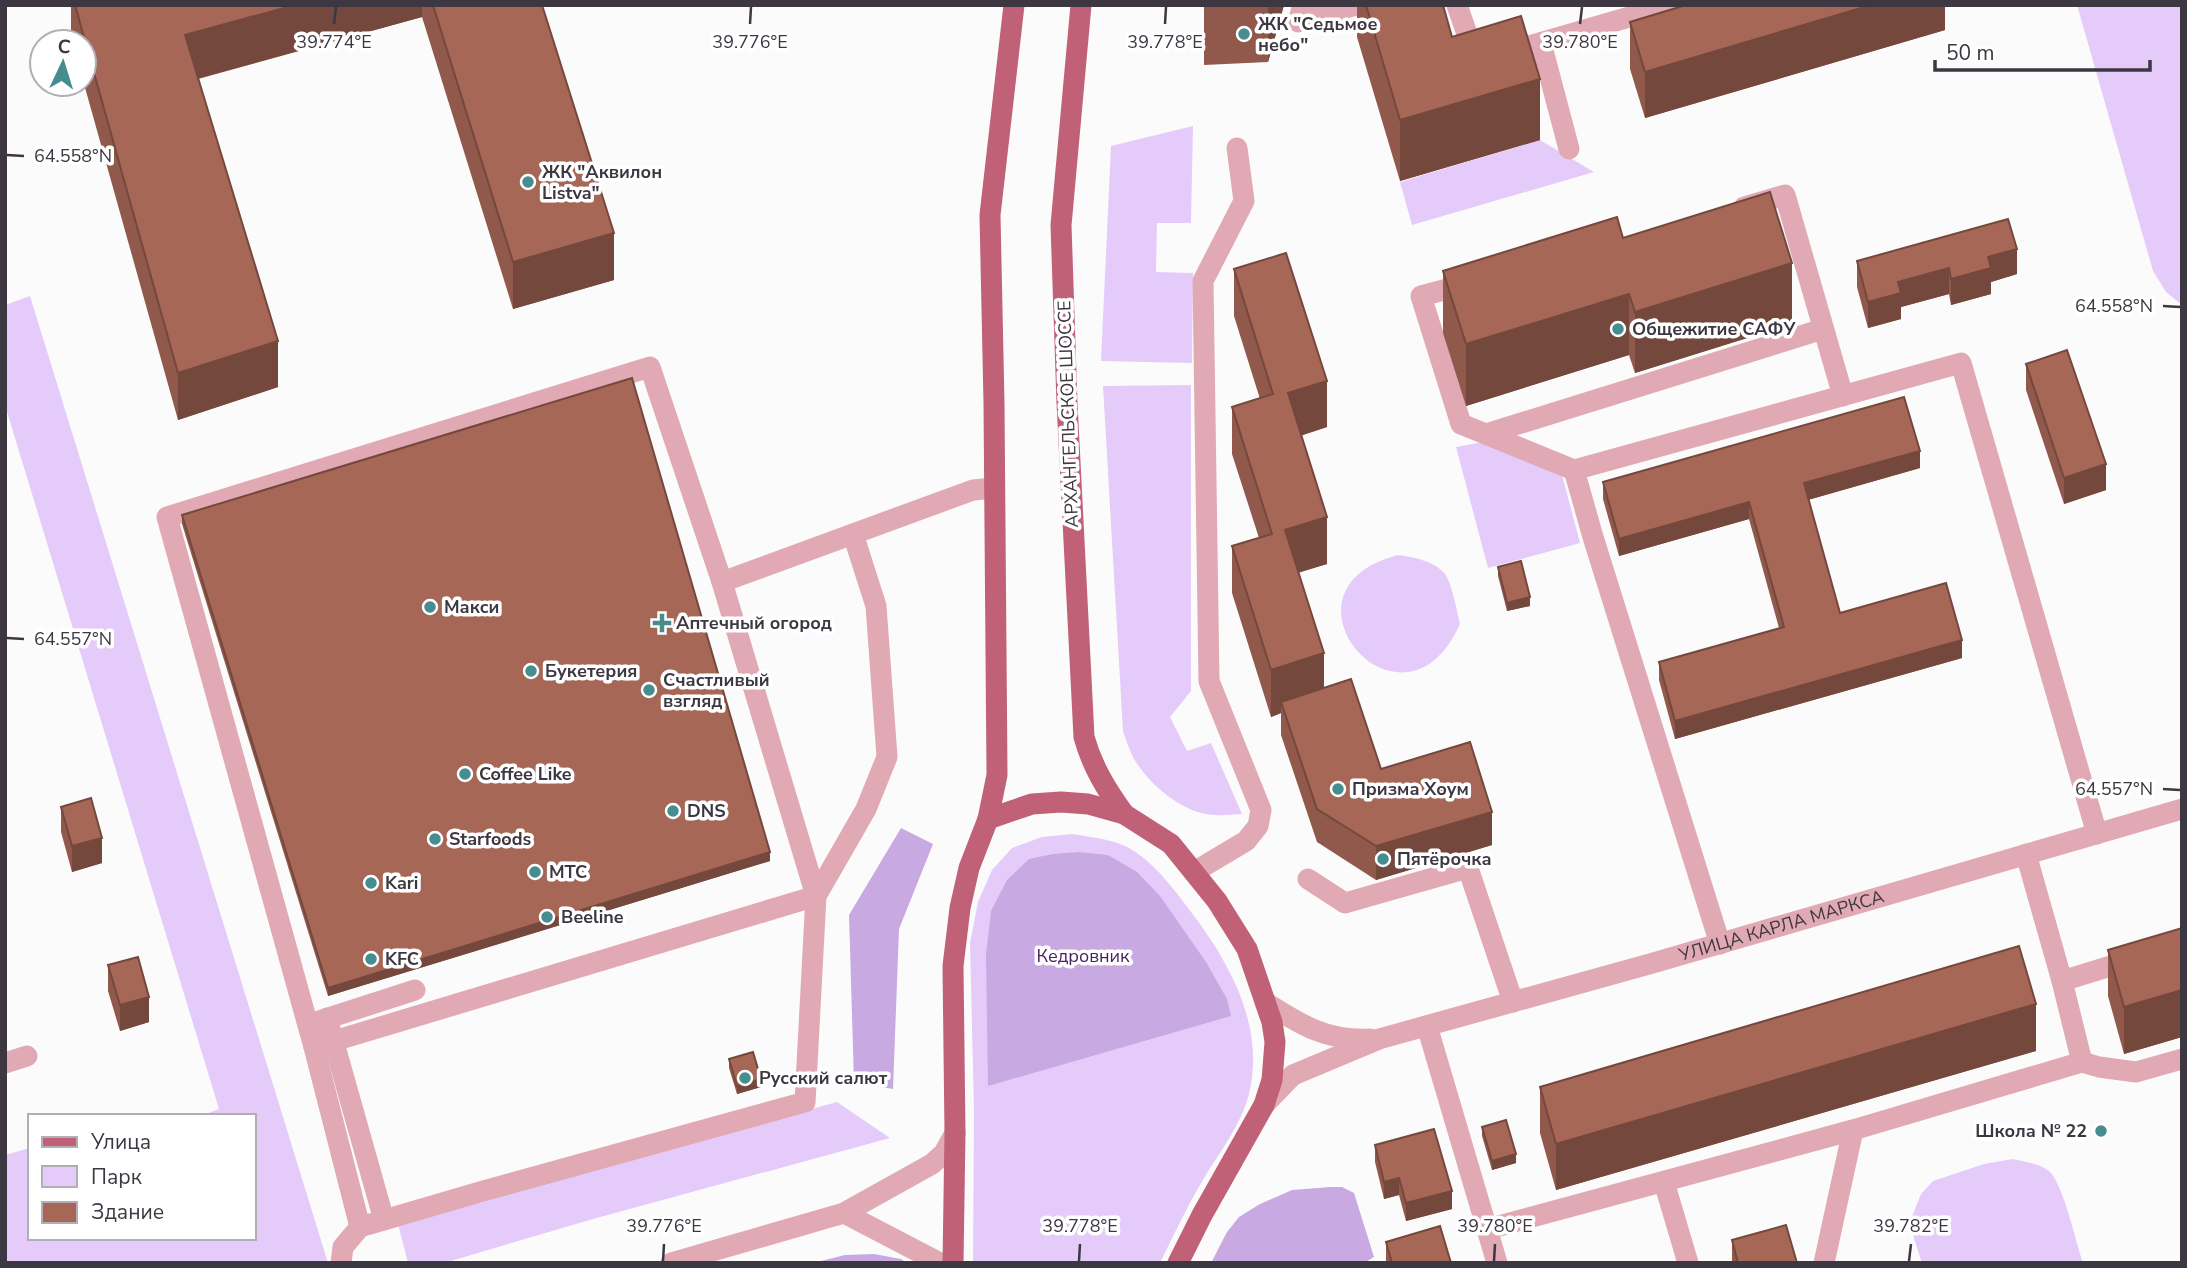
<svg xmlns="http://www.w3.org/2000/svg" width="2187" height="1268" viewBox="0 0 2187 1268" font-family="'Nunito Sans',sans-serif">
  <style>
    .green { fill: #e5cbf9 }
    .forest { fill: #c9a9e1 }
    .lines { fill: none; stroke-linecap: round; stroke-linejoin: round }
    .minor { stroke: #e0a9b3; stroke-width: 21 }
    .major { stroke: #c06178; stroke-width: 21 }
    .wall { fill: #90594b }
    .shaded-wall { fill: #75483d }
    .building { fill: #a76757; stroke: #75483d; stroke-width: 2 }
    .ticks { fill: none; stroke: #3d3742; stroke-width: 2.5 }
    .poi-dot { fill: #458d8f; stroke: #fff; stroke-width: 2.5 }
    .labels { text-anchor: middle; stroke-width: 7; stroke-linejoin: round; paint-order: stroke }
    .poi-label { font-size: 18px; font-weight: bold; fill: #3d3742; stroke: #fff; text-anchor: start }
    .street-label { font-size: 18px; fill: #3d3742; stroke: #fff }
    .park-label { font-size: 18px; fill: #492062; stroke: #fff }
    .ticks-label { font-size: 18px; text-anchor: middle; fill: #3d3742; stroke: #fff; stroke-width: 7; stroke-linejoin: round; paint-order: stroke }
  </style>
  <rect width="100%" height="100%" fill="#fbfbfb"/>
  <!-- green -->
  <g class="green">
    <path d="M2077 5H2182V305L2166 292 2153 271Z"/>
    <path d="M1193 126 1191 223H1157L1156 272 1193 273 1192 363 1101 361 1111 146Z"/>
    <path d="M1540 140 1594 172 1412 225 1400 182Z"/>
    <path d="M30 296 328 1263H5V1155L30 1148V1238H254V1116H201L219 1109 5 405V305Z"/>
    <path d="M1191 385V691L1170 717 1187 751 1211 743 1242 814C1233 814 1224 816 1215 815 1183 814 1148 784 1133 757 1129 749 1126 740 1123 731L1103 386Z"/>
    <path d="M1483 442 1562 475 1580 543 1488 568 1456 447Z"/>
    <path d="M1398 555C1414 557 1434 561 1445 574 1452 583 1457 612 1460 624 1403 752 1263 590 1398 555Z"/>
    <path d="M1072 834C1090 837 1113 839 1129 848 1152 861 1169 883 1185 904 1227 958 1266 1023 1249 1094 1242 1123 1220 1152 1204 1178 1188 1205 1174 1234 1160 1263H973L974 1111 970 943 978 902 992 870 1012 848 1042 837Z"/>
    <path d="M837 1102 890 1138 593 1219 444 1263H408L398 1224Z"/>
    <path d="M2013 1159C2025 1162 2039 1163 2049 1171 2063 1183 2076 1243 2083 1263H1922L1912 1232 1913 1214 1921 1194 1933 1181 1984 1164Z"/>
  </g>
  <!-- forest -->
  <g class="forest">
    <path d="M901 828 933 844 899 929 893 1089 854 1082 849 915Z"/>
    <path d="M1079 852 1108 855 1137 872 1160 896 1206 962 1227 999 1231 1016 988 1086 986 955 991 911 1007 880 1029 859 1053 854Z"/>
    <path d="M1331 1187H1342L1354 1193 1374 1257 1364 1263H1211L1227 1232 1239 1217 1260 1204 1292 1190Z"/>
    <path d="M874 1254 901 1259 907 1263H813L845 1255Z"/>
  </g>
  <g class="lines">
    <!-- minor -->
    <g class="minor">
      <path d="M1303 5 1298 22 1356 5"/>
      <path d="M1457 5 1476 60"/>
      <path d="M1541 43 1569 149"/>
      <path d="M1505 53 1671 5"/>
      <path d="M1744 207 1785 195 1843 396"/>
      <path d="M1470 283 1421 296 1461 424 1574 470"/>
      <path d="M1486 434 1823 329"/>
      <path d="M1194 872 1246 841 1258 826 1261 810 1209 681 1203 281 1244 201 1237 148"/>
      <path d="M1308 879 1345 903 1468 868 1513 1002"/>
      <path d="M1720 944 1593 537 1574 470 1961 363 2097 834"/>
      <path d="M2062 981 2182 944"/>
      <path d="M1265 1002C1301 1025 1326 1041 1370 1039"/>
      <path d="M327 1018 384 1220"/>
      <path d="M316 1022 415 990"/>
      <path d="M1427 1026 1497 1263"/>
      <path d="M314 1047 816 896 866 809 887 757 876 606 853 534"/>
      <path d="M2082 1062 2099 1067 2136 1072 2182 1059"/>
      <path d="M5 1063 27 1056"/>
      <path id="s1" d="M1264 1105 1293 1075 1379 1039 1653 963 2182 809"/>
      <path d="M1664 1182 1688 1263"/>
      <path d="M844 1213 940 1263"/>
      <path d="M360 1227 314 1047 167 517 650 367 722 582"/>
      <path d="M1488 1229 1853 1130 2082 1062 2062 981 2026 854"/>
      <path d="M341 1263 343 1247 360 1227 483 1191 805 1102 816 896 722 582 973 490 994 488"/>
      <path d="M671 1263 844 1213 932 1164 944 1153 955 1133"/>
      <path d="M1824 1263 1853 1130"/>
    </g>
    <!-- major -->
    <g class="major">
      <path d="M1081 5 1061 225 1067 403 1084 737C1092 766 1106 789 1124 814"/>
      <path d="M988 819 1032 804 1061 802 1088 804 1124 814 1171 844 1217 901 1247 949 1272 1022 1275 1042 1272 1080 1264 1105 1202 1215 1178 1263"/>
      <path d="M953 1263 955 1133 953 966 960 908 969 868 988 819 997 775 994 403 990 215 1014 5"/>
    </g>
  </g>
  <!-- wall -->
  <g class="wall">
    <path d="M71 5H542L614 280 513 309 422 17 198 79 278 387 178 420 84 84V42H72L71 39Z"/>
    <path d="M1204 5H1284L1268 62 1204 65Z"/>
    <path d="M1357 5H1443L1452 37 1540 140 1400 181 1357 37Z"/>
    <path d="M1945 5V30L1645 118 1630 69V22Z"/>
    <path d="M1623 238 1792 324 1635 373 1629 355 1466 406 1443 333V271Z"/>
    <path d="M1857 261 2017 274 1991 282V294L1951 305 1949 294 1901 307V319L1868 328 1857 287Z"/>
    <path d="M1234 269 1327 427 1302 435 1327 564 1298 572 1324 688 1381 769 1492 845 1376 880 1317 842 1281 735V713L1271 717 1232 593V546L1259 538 1232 454V407L1260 399 1234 316Z"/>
    <path d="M2026 364 2106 490 2064 504 2026 390Z"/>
    <path d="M1920 468 1808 500 1840 613 1962 658 1675 739 1659 680V662L1779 628 1749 519 1619 556 1603 499V482Z"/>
    <path d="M182 515 770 861 328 996 182 524Z"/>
    <path d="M1498 567 1530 606 1507 611 1498 576Z"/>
    <path d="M61 807 102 863 72 872 61 832Z"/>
    <path d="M2182 928V1037L2124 1054 2108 996V950Z"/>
    <path d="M108 965 149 1022 120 1031 108 991Z"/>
    <path d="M2036 1051 1556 1190 1540 1133V1087Z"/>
    <path d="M729 1059 761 1087 737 1094 729 1068Z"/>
    <path d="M1482 1127 1516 1163 1492 1170 1482 1136Z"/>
    <path d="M1375 1145 1452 1209 1406 1221 1399 1195 1384 1199 1375 1162Z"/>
    <path d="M1732 1240 1797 1263H1732Z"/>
    <path d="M1386 1242 1451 1263H1386Z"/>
  </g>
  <!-- shaded-wall -->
  <g class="shaded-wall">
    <path d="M295 5H422V17L185 82V35Z"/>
    <path d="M1268 5H1284L1268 62Z"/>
    <path d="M1871 5H1945V30L1645 118V72Z"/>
    <path d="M1540 79V140L1400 181V120Z"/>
    <path d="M614 233V280L513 309V262Z"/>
    <path d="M2017 249V274L1991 282V294L1951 305V279L1988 257Z"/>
    <path d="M1792 263V324L1635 373V312Z"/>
    <path d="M1949 268V294L1901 307V319L1868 328V302L1898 282Z"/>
    <path d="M1629 294V355L1466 406V344Z"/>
    <path d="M278 341V387L178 420V373Z"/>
    <path d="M1327 381V427L1288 440V393Z"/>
    <path d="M1920 451V468L1804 501V483Z"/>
    <path d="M2106 464V490L2064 504V478Z"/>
    <path d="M1749 502V519L1619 556V539Z"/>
    <path d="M1327 517V564L1285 577V530Z"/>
    <path d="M1530 597V606L1507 611V603Z"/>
    <path d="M1962 640V658L1675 739V721Z"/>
    <path d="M1324 653V700L1281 702V713L1271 717V670Z"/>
    <path d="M1492 812V845L1376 880V846Z"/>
    <path d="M102 838V863L72 872V846Z"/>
    <path d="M770 852V861L328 996V988Z"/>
    <path d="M2182 990V1037L2124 1054V1007Z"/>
    <path d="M149 997V1022L120 1031V1005Z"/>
    <path d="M2036 1004V1051L1556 1190V1144Z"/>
    <path d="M761 1079V1087L737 1094V1086Z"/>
    <path d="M1516 1154V1163L1492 1170V1161Z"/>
    <path d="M1399 1178V1195L1384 1199V1182Z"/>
    <path d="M1452 1191V1209L1406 1221V1203Z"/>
  </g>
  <!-- building -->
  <g class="building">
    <path d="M75 5H295L185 35 278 341 178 373Z"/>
    <path d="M433 5H542L614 233 513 262Z"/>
    <path d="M1366 5H1443L1452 37 1521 16 1540 79 1400 120Z"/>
    <path d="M1686 5H1871L1645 72 1630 22Z"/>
    <path d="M1770 192 1792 263 1635 312 1629 294 1466 344 1443 271 1617 217 1623 238Z"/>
    <path d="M2008 219 2017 249 1988 257 1991 268 1951 279 1949 268 1898 282 1901 293 1868 302 1857 261Z"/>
    <path d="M1286 253 1327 381 1288 393 1327 517 1285 530 1324 653 1271 670 1232 546 1272 534 1232 407 1273 394 1234 269Z"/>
    <path d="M2067 350 2106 464 2064 478 2026 364Z"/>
    <path d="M632 378 770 852 328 988 182 515Z"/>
    <path d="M1904 397 1920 451 1804 483 1840 613 1946 583 1962 640 1675 721 1659 662 1784 627 1749 502 1619 539 1603 482Z"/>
    <path d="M1521 561 1530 597 1507 603 1498 567Z"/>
    <path d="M1351 679 1381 769 1470 742 1492 812 1376 846 1317 809 1281 702Z"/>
    <path d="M91 798 102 838 72 846 61 807Z"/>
    <path d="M2182 928V990L2124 1007 2108 950Z"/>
    <path d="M2019 946 2036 1004 1556 1144 1540 1087Z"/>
    <path d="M138 957 149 997 120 1005 108 965Z"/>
    <path d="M753 1052 761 1079 737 1086 729 1059Z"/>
    <path d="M1506 1120 1516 1154 1492 1161 1482 1127Z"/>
    <path d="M1434 1129 1452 1191 1406 1203 1399 1178 1384 1182 1375 1145Z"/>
    <path d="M1786 1225 1797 1263H1738L1732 1240Z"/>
    <path d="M1440 1226 1451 1263H1392L1386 1242Z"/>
  </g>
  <!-- ticks -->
  <path class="ticks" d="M334 24 336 7M750 24 751 7M1165 24 1166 7M1580 24 1582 7M7 155 24 156M2163 306 2180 307M7 638 24 639M2163 789 2180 790M663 1261 664 1244M1079 1261 1080 1244M1494 1261 1495 1244M1909 1261 1911 1244"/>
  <!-- markers -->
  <g class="poi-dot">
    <circle cx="1244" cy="34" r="7"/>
    <circle cx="528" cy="182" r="7"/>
    <circle cx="1618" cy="329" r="7"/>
    <circle cx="430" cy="607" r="7"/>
    <path d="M658.5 612.5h7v7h7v7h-7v7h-7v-7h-7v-7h7z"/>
    <circle cx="531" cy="671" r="7"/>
    <circle cx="649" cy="690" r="7"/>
    <circle cx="465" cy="774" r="7"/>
    <circle cx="1338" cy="789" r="7"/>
    <circle cx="673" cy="811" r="7"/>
    <circle cx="435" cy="839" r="7"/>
    <circle cx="1383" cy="859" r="7"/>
    <circle cx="535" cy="872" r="7"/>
    <circle cx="371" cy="883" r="7"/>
    <circle cx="547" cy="917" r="7"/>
    <circle cx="371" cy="959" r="7"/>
    <circle cx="745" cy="1078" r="7"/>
    <circle cx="2101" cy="1131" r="7"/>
  </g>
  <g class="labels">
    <!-- poi labels -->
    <g class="poi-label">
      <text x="1258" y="30">ЖК "Седьмое<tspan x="1258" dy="21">небо"</tspan></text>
      <text x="542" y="178">ЖК "Аквилон<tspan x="542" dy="21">Listva"</tspan></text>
      <text x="1632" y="335">Общежитие САФУ</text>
      <text x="444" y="613">Макси</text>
      <text x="676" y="629">Аптечный огород</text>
      <text x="545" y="677">Букетерия</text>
      <text x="663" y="686">Счастливый<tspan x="663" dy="21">взгляд</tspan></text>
      <text x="479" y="780">Coffee Like</text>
      <text x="1352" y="795">Призма Хоум</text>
      <text x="687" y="817">DNS</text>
      <text x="449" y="845">Starfoods</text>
      <text x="1397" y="865">Пятёрочка</text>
      <text x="549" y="878">МТС</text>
      <text x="385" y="889">Kari</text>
      <text x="561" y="923">Beeline</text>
      <text x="385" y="965">KFC</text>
      <text x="759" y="1084">Русский салют</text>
      <text x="2087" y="1137" text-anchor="end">Школа № 22</text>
    </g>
    <!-- street labels -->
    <g class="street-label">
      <text transform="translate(1068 414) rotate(-92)" y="6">АРХАНГЕЛЬСКОЕ ШОССЕ</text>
      <text dy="6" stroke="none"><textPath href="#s1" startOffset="553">УЛИЦА КАРЛА МАРКСА</textPath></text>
    </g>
    <!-- park labels -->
    <g class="park-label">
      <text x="1083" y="962">Кедровник</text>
    </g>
  </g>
  <g class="ticks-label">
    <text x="334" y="48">39.774°E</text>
    <text x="750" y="48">39.776°E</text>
    <text x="1165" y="48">39.778°E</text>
    <text x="1580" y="48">39.780°E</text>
    <text x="73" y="162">64.558°N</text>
    <text x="2114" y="312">64.558°N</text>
    <text x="73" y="645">64.557°N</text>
    <text x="2114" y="795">64.557°N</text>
    <text x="664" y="1232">39.776°E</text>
    <text x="1080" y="1232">39.778°E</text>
    <text x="1495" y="1232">39.780°E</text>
    <text x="1911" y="1232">39.782°E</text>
  </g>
  <!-- border -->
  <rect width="2187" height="1268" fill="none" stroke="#3d3742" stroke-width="14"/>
  <!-- legend -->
  <rect x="28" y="1114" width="228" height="126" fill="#ffffff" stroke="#b1afb3" stroke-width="2"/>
  <rect x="42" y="1137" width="35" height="10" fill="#c06178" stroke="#b1afb3" stroke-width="2"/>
  <text x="91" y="1149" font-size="21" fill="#3d3742">Улица</text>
  <rect x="42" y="1166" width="35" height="21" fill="#e5cbf9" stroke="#b1afb3" stroke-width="2"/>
  <text x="91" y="1184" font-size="21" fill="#3d3742">Парк</text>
  <rect x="42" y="1202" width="35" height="21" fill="#a76757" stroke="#b1afb3" stroke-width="2"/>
  <text x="91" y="1219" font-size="21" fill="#3d3742">Здание</text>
  <!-- north arrow -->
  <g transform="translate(63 63) rotate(4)"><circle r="33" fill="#ffffff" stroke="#b1afb3" stroke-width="2"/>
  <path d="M0-5L12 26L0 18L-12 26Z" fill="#458d8f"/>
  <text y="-10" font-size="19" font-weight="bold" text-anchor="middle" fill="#3d3742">С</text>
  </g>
  <!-- scale -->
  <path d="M1935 60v10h215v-10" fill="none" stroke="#3d3742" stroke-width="3.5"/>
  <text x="1946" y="60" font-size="21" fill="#3d3742" stroke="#ffffff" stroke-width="5" paint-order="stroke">50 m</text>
</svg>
